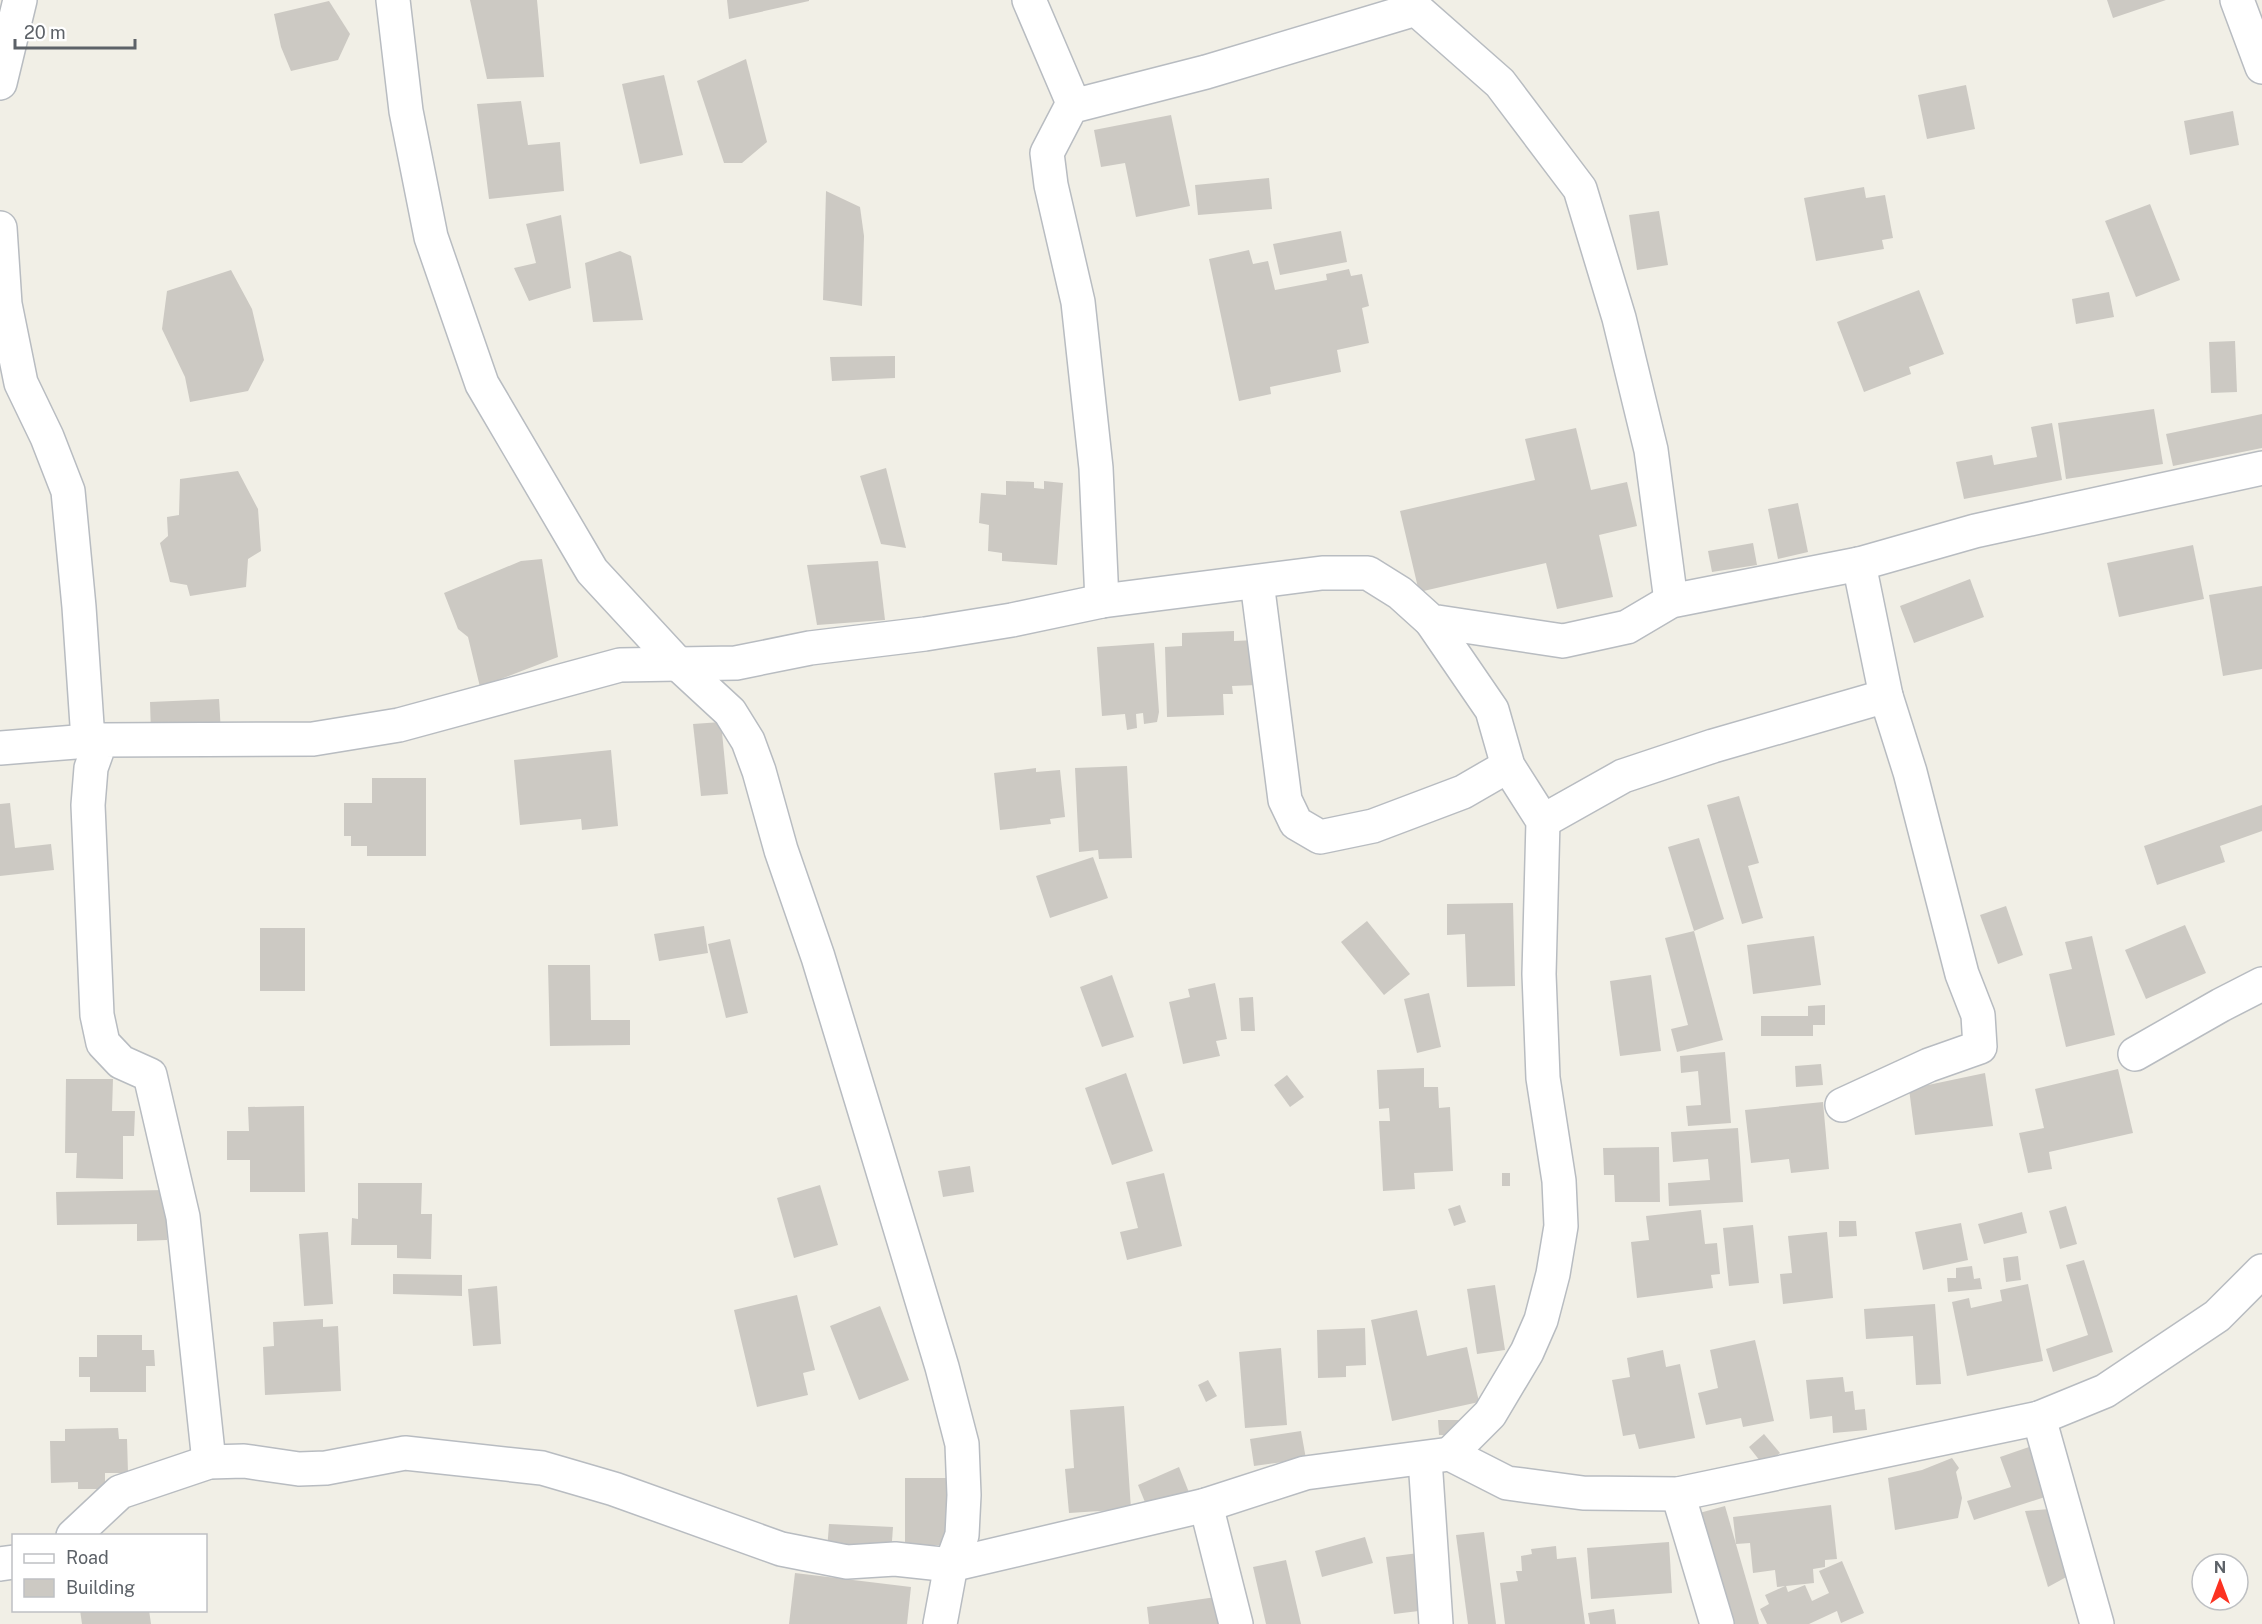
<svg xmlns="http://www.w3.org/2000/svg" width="2262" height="1624" viewBox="0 0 2262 1624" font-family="'Public Sans',sans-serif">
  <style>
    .building { fill: #ccc9c3 }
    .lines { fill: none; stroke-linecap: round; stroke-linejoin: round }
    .minor-casing { stroke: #b8bcc1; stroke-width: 36 }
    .minor { stroke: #fff; stroke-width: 33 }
  </style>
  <rect width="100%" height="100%" fill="#f1efe6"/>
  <!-- building -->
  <g class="building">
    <path d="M470 0H537L544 77 487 79Z"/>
    <path d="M727 0H809V1L729 19Z"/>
    <path d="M2107 0H2166L2113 18Z"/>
    <path d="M329 1 350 34 338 60 291 71 281 47 274 14Z"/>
    <path d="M746 59 767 142 742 163H724L697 81Z"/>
    <path d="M664 75 683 155 640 164 622 84Z"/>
    <path d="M1966 85 1975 129 1927 139 1918 95Z"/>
    <path d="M521 101 528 145 560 142 564 191 489 199 477 104Z"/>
    <path d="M2233 111 2239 145 2190 155 2184 121Z"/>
    <path d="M1171 115 1190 206 1136 217 1125 163 1101 167 1094 130Z"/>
    <path d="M1269 178 1272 209 1198 215 1195 185Z"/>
    <path d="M1864 187 1866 198 1885 195 1893 238 1882 240 1884 249 1816 261 1804 198Z"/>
    <path d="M826 191 860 207 864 236 862 306 823 300Z"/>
    <path d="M2150 204 2180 280 2136 297 2105 221Z"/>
    <path d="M1659 211 1668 265 1637 270 1629 215Z"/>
    <path d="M561 215 571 288 529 301 514 268 536 263 526 224Z"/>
    <path d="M1341 231 1347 262 1280 275 1273 244Z"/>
    <path d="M1249 250 1253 264 1268 261 1275 290 1327 280 1326 274 1349 269 1351 276 1362 274 1369 306 1362 308 1369 343 1337 350 1341 372 1270 387 1271 394 1239 401 1209 259Z"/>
    <path d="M620 251 631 256 643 320 593 322 585 263Z"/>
    <path d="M231 270 252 309 264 360 248 391 190 402 185 377 162 329 167 291Z"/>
    <path d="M1919 290 1944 354 1909 367 1911 374 1864 392 1837 322Z"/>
    <path d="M2109 292 2114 317 2076 324 2072 299Z"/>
    <path d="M2235 341 2237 392 2211 393 2209 342Z"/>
    <path d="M895 356V378L832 381 830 357Z"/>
    <path d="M2154 409 2163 464 2066 479 2058 423Z"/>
    <path d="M2262 414V448L2173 466 2166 434Z"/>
    <path d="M2052 423 2062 480 1964 499 1956 462 1992 455 1994 465 2037 457 2031 427Z"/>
    <path d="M1576 428 1591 490 1627 482 1637 526 1599 535 1613 597 1557 609 1546 563 1419 592 1400 511 1535 480 1525 439Z"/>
    <path d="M886 468 906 548 881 544 860 476Z"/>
    <path d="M238 471 258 509 261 551 248 559 246 587 190 596 187 585 170 582 160 543 168 536 167 517 179 515 180 479Z"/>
    <path d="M1006 481 1034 482V488L1044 489V481L1063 483 1057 565 1002 561V553L988 551 989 525 979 523 981 493 1006 495Z"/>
    <path d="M1798 503 1808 552 1778 559 1768 509Z"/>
    <path d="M1753 543 1757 565 1712 572 1708 551Z"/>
    <path d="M2193 545 2204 599 2119 617 2107 563Z"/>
    <path d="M542 559 558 657 480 687 468 637 458 629 444 593 521 561Z"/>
    <path d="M878 561 885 620 817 625 807 565Z"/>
    <path d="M1970 579 1984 617 1914 643 1900 606Z"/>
    <path d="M2262 586V669L2223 676 2209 595Z"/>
    <path d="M1234 631V641L1256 640 1257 685 1232 686 1233 694H1223L1224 715 1167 717 1165 647 1182 646V633Z"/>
    <path d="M1154 643 1159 712 1157 722 1144 724 1143 713 1136 714 1137 728 1127 730 1125 714 1102 716 1097 647Z"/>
    <path d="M219 699 221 732 151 734 150 702Z"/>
    <path d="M721 722 728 794 701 796 693 724Z"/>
    <path d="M611 750 618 826 582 830 581 819 520 825 514 760Z"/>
    <path d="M1127 766 1132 858 1099 859 1098 850 1079 852 1075 768Z"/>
    <path d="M1036 768V772L1060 770 1065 817 1050 819 1051 824 1000 830 994 773Z"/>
    <path d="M372 778H426V856H367V846H351V836H344V803H372Z"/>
    <path d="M1739 796 1759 863 1748 866 1763 918 1742 924 1707 805Z"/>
    <path d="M10 803 15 848 51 844 54 870 0 876V804Z"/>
    <path d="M2262 805V831L2220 846 2225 862 2157 885 2144 846Z"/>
    <path d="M1699 838 1724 919 1694 931 1668 847Z"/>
    <path d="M1093 857 1108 898 1050 918 1036 876Z"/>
    <path d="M1513 903 1515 986 1467 987 1465 934 1447 935V904Z"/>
    <path d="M2006 906 2023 955 1998 964 1980 915Z"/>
    <path d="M1367 921 1410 974 1384 995 1341 942Z"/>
    <path d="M2185 925 2206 973 2146 999 2125 950Z"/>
    <path d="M704 926 708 953 659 961 654 934Z"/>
    <rect x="260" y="928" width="45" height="63"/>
    <path d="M1694 931 1723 1040 1677 1052 1671 1029 1688 1025 1665 938Z"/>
    <path d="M1814 936 1821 985 1753 994 1747 945Z"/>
    <path d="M2092 936 2115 1035 2066 1047 2049 974 2072 969 2065 942Z"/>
    <path d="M730 939 748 1013 726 1018 708 944Z"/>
    <path d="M548 965H590L591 1020H630V1045L550 1046Z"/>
    <path d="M1112 975 1134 1037 1102 1047 1080 987Z"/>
    <path d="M1651 975 1661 1051 1620 1056 1610 981Z"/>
    <path d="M1215 983 1227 1039 1216 1041 1220 1056 1183 1064 1169 1002 1190 997 1188 989Z"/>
    <path d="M1429 993 1441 1047 1417 1053 1404 999Z"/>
    <path d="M1253 997 1255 1031H1241L1239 998Z"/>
    <path d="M1825 1005V1025H1813V1036H1761V1016H1808V1006Z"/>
    <path d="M1725 1052 1731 1123 1688 1126 1686 1106 1701 1105 1698 1071 1681 1073 1680 1056Z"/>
    <path d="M1821 1064 1823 1085 1796 1087 1795 1066Z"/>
    <path d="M1424 1068V1087H1438L1439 1108 1450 1107 1453 1171 1414 1173 1415 1189 1383 1191 1379 1121H1390L1389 1108 1379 1109 1377 1070Z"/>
    <path d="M2118 1069 2133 1133 2049 1152 2052 1169 2028 1173 2019 1133 2044 1128 2035 1089Z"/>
    <path d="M1126 1073 1153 1151 1112 1165 1085 1088Z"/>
    <path d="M1985 1073 1993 1126 1915 1135 1909 1089Z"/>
    <path d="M1287 1075 1304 1097 1290 1107 1274 1085Z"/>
    <path d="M66 1079H113L112 1111H135L134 1136H123V1179L76 1178 77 1153H65Z"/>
    <path d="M1823 1102 1829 1169 1791 1173 1789 1159 1751 1163 1745 1110Z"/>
    <path d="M304 1106 305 1192H250V1160H227V1131H249L248 1107Z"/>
    <path d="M1738 1128 1743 1202 1669 1206 1668 1183 1710 1180 1708 1159 1673 1162 1671 1132Z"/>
    <path d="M1659 1147 1660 1202H1615L1614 1175H1604L1603 1148Z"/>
    <path d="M970 1166 974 1192 943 1197 938 1171Z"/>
    <path d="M1164 1173 1182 1246 1127 1260 1120 1232 1138 1228 1126 1182Z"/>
    <rect x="1502" y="1173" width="8" height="13"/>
    <path d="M358 1183H422L421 1214H432L431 1259 397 1258V1245H351L352 1218 358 1219Z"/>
    <path d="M820 1185 838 1245 794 1258 777 1198Z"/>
    <path d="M166 1190 167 1240 137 1241V1224L57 1225 56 1192Z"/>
    <path d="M1460 1205 1466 1222 1454 1226 1448 1209Z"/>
    <path d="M2066 1206 2077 1244 2060 1249 2049 1211Z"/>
    <path d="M1701 1210 1705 1244 1717 1243 1720 1274 1711 1275 1713 1288 1637 1298 1631 1242 1649 1240 1646 1216Z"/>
    <path d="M2022 1212 2027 1233 1984 1244 1978 1224Z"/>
    <path d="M1839 1221H1856L1857 1236 1839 1237Z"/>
    <path d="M1961 1223 1968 1260 1923 1270 1915 1232Z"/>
    <path d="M1753 1225 1759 1283 1729 1286 1723 1228Z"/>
    <path d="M328 1232 333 1304 304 1306 299 1234Z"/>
    <path d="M1827 1232 1833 1298 1783 1304 1780 1274 1792 1273 1788 1236Z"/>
    <path d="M2018 1256 2021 1280 2006 1282 2003 1258Z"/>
    <path d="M2084 1260 2113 1352 2053 1372 2046 1349 2088 1335 2066 1265Z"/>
    <path d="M1972 1266 1974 1279 1980 1278 1982 1289 1948 1292 1947 1278H1956V1268Z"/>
    <path d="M393 1274 462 1275V1296L393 1294Z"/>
    <path d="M2028 1284 2043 1361 1967 1376 1952 1302 1969 1298 1971 1308 2002 1301 2000 1290Z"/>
    <path d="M1495 1285 1505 1350 1477 1354 1467 1289Z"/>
    <path d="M497 1286 501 1344 473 1346 468 1289Z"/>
    <path d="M797 1295 815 1370 803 1373 808 1395 757 1407 734 1310Z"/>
    <path d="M1935 1304 1941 1384 1916 1385 1913 1336 1866 1339 1864 1309Z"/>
    <path d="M880 1306 909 1380 859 1400 830 1326Z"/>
    <path d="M1417 1310 1427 1356 1467 1347 1479 1402 1392 1421 1371 1320Z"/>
    <path d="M323 1319V1327L338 1326 341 1391 265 1395 263 1347 274 1346 273 1322Z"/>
    <path d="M1365 1328 1366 1365 1346 1366V1377L1318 1378 1317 1330Z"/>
    <path d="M97 1335H142V1350H154L155 1366H146V1392H90V1377H79V1357H97Z"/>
    <path d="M1755 1340 1774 1421 1743 1427 1741 1418 1706 1425 1698 1393 1718 1388 1710 1350Z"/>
    <path d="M1281 1348 1287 1425 1245 1428 1239 1352Z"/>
    <path d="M1663 1350 1666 1367 1680 1364 1695 1438 1639 1449 1635 1434 1623 1436 1612 1380 1630 1377 1627 1358Z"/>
    <path d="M1843 1377 1845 1392 1853 1391 1855 1410 1865 1409 1867 1430 1833 1433 1832 1416 1810 1419 1806 1380Z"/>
    <path d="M1208 1380 1217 1396 1206 1402 1198 1385Z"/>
    <path d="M1124 1406 1131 1509 1069 1513 1065 1469 1074 1468 1070 1410Z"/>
    <path d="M1438 1420H1459L1460 1435H1439Z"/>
    <path d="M118 1428 119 1439H127L128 1473H105V1489H78V1482L51 1483 50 1441H65V1429Z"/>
    <path d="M1301 1431 1306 1459 1254 1466 1250 1439Z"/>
    <path d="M1764 1434 1780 1453 1764 1466 1749 1447Z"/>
    <path d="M2029 1447 2045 1497 1974 1520 1967 1501 2011 1487 2000 1457Z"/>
    <path d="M1952 1458 1959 1468 1956 1472 1962 1498 1958 1518 1895 1530 1888 1478 1922 1470Z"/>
    <path d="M1179 1467 1190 1495 1149 1512 1138 1485Z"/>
    <rect x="905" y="1478" width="42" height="67"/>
    <path d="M1831 1505 1837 1559 1825 1560V1567L1813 1569 1814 1583 1786 1586 1788 1592 1805 1585 1812 1601 1829 1593 1819 1571 1842 1561 1864 1613 1841 1623 1837 1611 1809 1624H1767L1760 1609 1769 1604 1765 1595 1785 1586 1777 1587 1775 1570 1753 1573 1750 1543 1736 1544 1733 1517Z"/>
    <path d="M1725 1506 1759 1624H1724L1692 1515Z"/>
    <path d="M2049 1509 2070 1575 2048 1587 2025 1511Z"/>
    <path d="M829 1524 893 1527 891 1555 827 1551Z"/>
    <path d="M1484 1532 1496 1624H1468L1456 1535Z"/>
    <path d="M1365 1537 1373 1563 1322 1577 1315 1551Z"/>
    <path d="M1669 1542 1672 1593 1591 1599 1587 1548Z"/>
    <path d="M1556 1546 1557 1559 1576 1557 1585 1624H1505L1500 1583 1518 1581 1516 1571H1522L1521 1556 1532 1554 1531 1549Z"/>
    <path d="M1419 1553 1427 1610 1394 1614 1386 1557Z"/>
    <path d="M1286 1560 1301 1624H1266L1253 1567Z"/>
    <path d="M795 1573 911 1587 907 1624H789Z"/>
    <path d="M1216 1597 1220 1624H1149L1147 1607Z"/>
    <path d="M1614 1609 1616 1624H1590L1588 1613Z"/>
    <path d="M80 1610H149L151 1624H82Z"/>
  </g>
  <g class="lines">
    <!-- minor casing -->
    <g class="minor-casing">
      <g id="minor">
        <path d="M393 0 406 111 431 237 482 384 592 571 678 664 730 712 748 741 759 771 781 850 818 957 873 1138 942 1367 962 1444 964 1495 962 1535 951 1565 940 1624"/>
        <path d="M1029 0 1073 103"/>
        <path d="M2237 0 2262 67"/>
        <path d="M0 83 20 0"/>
        <path d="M0 228 5 304 21 383 47 437 68 491 79 607 88 740"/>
        <path d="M1257 582 1285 800 1296 823 1320 837 1373 826 1463 792 1508 766"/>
        <path d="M1102 601 1096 468 1078 302 1051 185 1047 153 1073 103 1077 105 1206 72 1416 9 1500 83 1580 189 1619 318 1651 450 1671 601"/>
        <path d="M1431 621 1492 710 1508 766 1543 821 1539 974 1543 1078 1559 1181 1561 1226 1553 1274 1541 1320 1527 1352 1490 1414 1450 1454"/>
        <path d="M0 748 101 740"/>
        <path d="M1543 821 1623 776 1713 746 1886 696"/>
        <path d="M2135 1054 2221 1005 2262 984"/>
        <path d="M1842 1105 1929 1065 1980 1047 1978 1015 1962 974 1910 772 1886 696 1859 564"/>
        <path d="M2039 1418 2097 1624"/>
        <path d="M1425 1459 1436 1624"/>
        <path d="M209 1462 183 1217 150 1075 121 1062 103 1043 97 1015 88 805 91 768 101 740 313 739 399 725 620 665 736 663 810 648 925 634 1012 620 1102 601 1322 573H1368L1400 593 1431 621 1563 641 1627 627 1671 601 1859 564 1975 531 2262 468"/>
        <path d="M1678 1494 1717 1624"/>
        <path d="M1206 1505 1236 1624"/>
        <path d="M73 1536 120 1492 209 1462 244 1461 299 1469 326 1468 405 1453 542 1468 614 1489 781 1549 847 1562 895 1559 951 1565 1206 1505 1305 1473 1450 1454 1507 1483 1583 1493 1678 1494 2039 1418 2105 1391 2217 1316 2262 1271"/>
        <path d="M0 1564 14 1562"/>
      </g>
    </g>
    <!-- minor -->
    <use href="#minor" class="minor"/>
  </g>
  <!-- legend -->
  <rect x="12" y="1534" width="195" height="78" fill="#ffffff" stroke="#bec0c3" stroke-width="1.5"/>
  <rect x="24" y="1554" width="30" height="9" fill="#ffffff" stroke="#bec0c3" stroke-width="1.5"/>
  <text x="66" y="1564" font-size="18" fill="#5d6268">Road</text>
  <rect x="24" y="1579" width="30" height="18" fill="#ccc9c3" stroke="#bec0c3" stroke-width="1.5"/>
  <text x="66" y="1594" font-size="18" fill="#5d6268">Building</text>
  <!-- north arrow -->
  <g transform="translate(2220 1582)"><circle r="28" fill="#ffffff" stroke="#bec0c3" stroke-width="1.5"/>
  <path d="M0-4.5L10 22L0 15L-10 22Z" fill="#fc3221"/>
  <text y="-9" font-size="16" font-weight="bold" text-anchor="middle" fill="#5d6268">N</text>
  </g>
  <!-- scale -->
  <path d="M15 39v9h120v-9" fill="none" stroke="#5d6268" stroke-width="3"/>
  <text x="24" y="39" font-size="18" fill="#5d6268" stroke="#ffffff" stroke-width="4.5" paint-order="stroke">20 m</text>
</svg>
